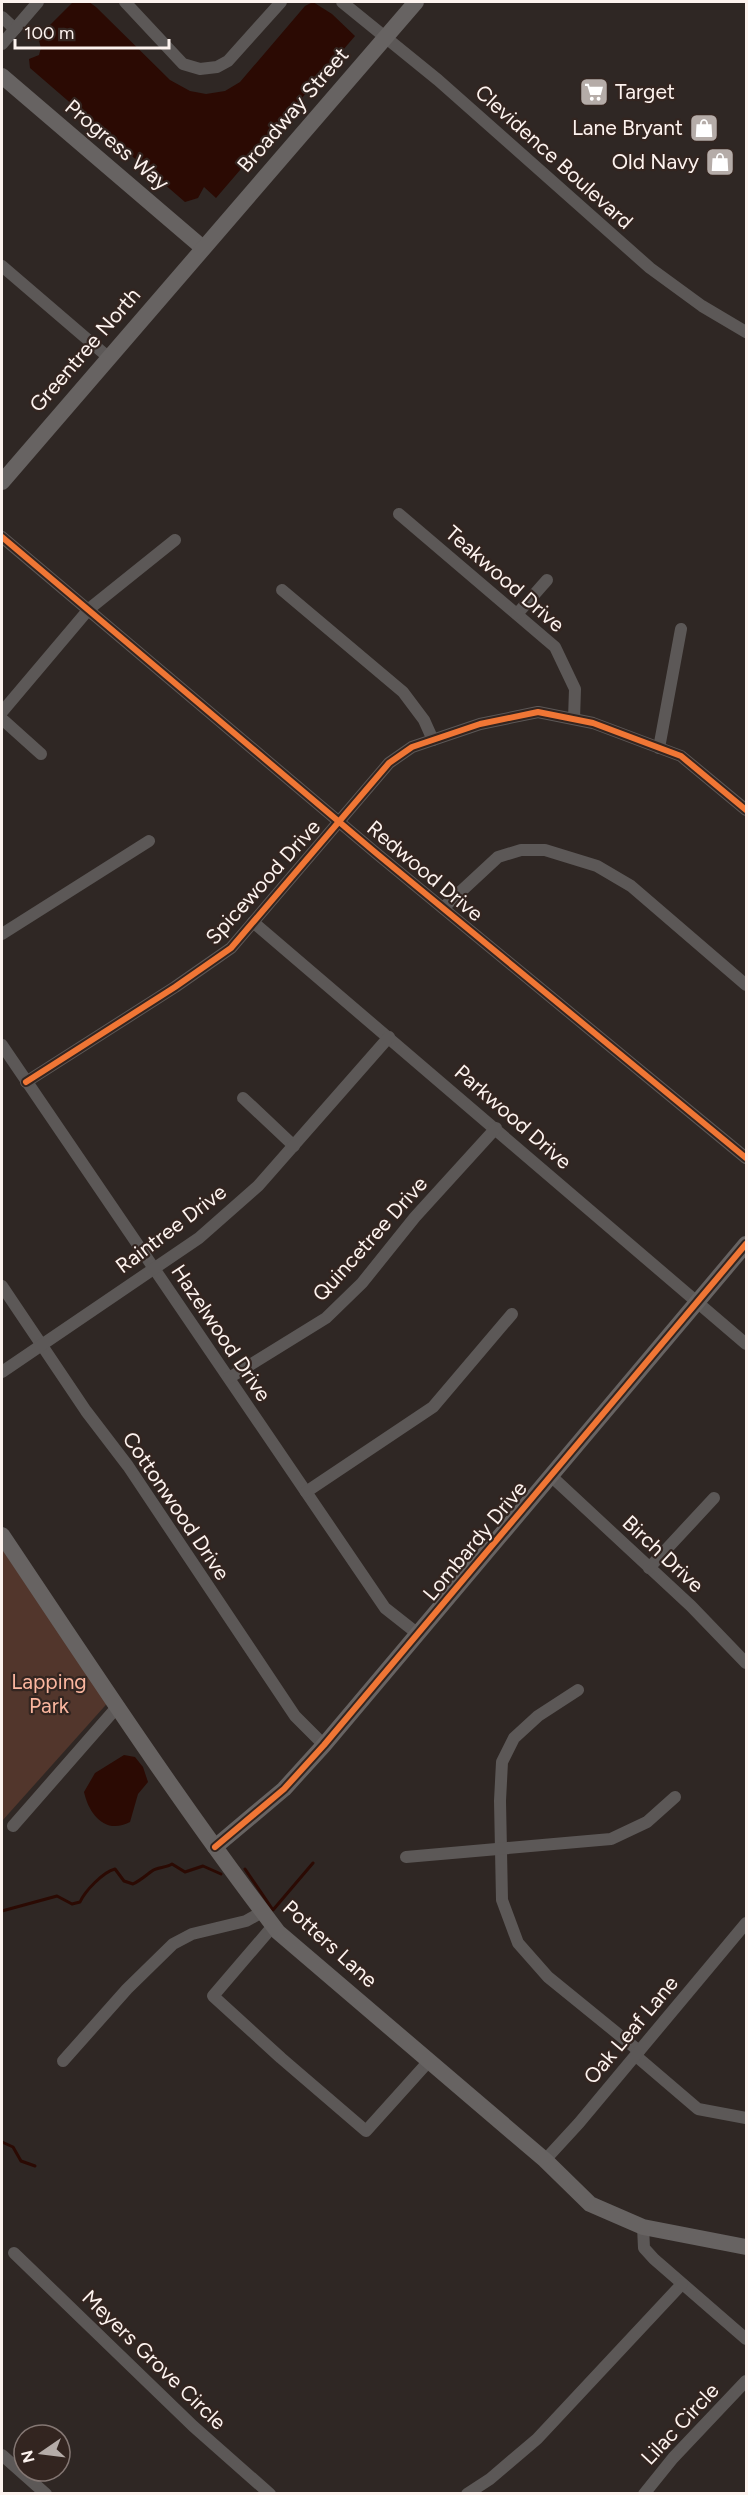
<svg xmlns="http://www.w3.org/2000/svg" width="748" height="2495" viewBox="0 0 748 2495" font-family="Figtree,sans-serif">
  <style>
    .green { fill: #52362c }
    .water { fill: #2b0a03 }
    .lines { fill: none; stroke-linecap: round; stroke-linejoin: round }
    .stream { stroke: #2b0a03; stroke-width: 3 }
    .street { stroke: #5c5857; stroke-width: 12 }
    .secondary { stroke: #676362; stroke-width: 16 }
    .cycleway-casing { stroke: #332520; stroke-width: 10 }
    .cycleway { stroke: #f07635; stroke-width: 6 }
    .labels { text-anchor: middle; stroke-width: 4.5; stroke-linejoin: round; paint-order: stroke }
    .poi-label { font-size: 21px; fill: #fdf3ef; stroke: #332520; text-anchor: end }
    .street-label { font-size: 21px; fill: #fdf3ef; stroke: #332520 }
    .park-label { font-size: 21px; fill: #fbb69f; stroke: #332520 }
  </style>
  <rect width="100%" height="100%" fill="#2f2724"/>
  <!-- green -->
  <path class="green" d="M2 1539 112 1698 2 1821Z"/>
  <!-- water -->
  <g class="water">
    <path d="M73 2H89L96 7 170 80 190 91 206 94 225 91 240 82 305 6 313 2 332 14 355 36 216 198 204 187 198 198 185 202 30 68 29 59 39 55 41 48 38 37Z"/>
    <path d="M124 1755 135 1757 143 1767 148 1782 138 1794 130 1822C106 1835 89 1815 84 1792L95 1773Z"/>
  </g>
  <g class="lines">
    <!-- stream -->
    <g class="stream">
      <path d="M245 1869 273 1910 313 1863"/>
      <path d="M2 1911 57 1896 72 1904 80 1902C85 1891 103 1872 115 1869L124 1881 133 1884C141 1880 145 1876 152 1871 157 1867 166 1868 172 1864L185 1872 203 1866 221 1874"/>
      <path d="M2 2142 13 2147 21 2161 35 2166"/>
    </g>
    <!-- street -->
    <g class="street">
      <path d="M125 2 183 64 200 69 217 67 228 61 281 2"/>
      <path d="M342 2 438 80 650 268 702 306 746 332"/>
      <path d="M2 17 15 29"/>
      <path d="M2 44 38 2"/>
      <path d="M2 266 108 357"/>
      <path d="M399 514 555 647 575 689 574 719"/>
      <path d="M2 537 376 853 746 1158"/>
      <path d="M282 590 403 692 424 720 433 740"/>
      <path d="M517 614 547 580"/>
      <path d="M2 712 89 609 175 540"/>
      <path d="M2 719 41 754"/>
      <path d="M659 748 681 629"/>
      <path d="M443 908 498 857 521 850H545L597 866 631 886 746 985"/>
      <path d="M253 922 746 1344"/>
      <path d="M2 934 149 841"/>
      <path d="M2 1045 385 1608 418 1634"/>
      <path d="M26 1082 175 987 231 948 389 763 412 747 480 724 538 712 593 723 681 756 746 810"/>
      <path d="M243 1098 294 1146"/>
      <path d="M2 1286 86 1411 128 1466 295 1716 324 1745"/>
      <path d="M2 1372 199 1238 258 1186 389 1037"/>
      <path d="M229 1378 326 1318 362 1283 415 1217 496 1128"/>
      <path d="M551 1476 691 1606 746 1663"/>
      <path d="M306 1492 433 1407 512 1314"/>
      <path d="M649 1568 714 1498"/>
      <path d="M578 1690 538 1716 514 1738 502 1762 500 1801 502 1900 518 1943 548 1977 639 2051"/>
      <path d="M13 1826 118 1706"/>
      <path d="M406 1857 611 1839 647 1822 675 1797"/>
      <path d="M273 1926 213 1996 281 2058 366 2131 429 2061"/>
      <path d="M636 2056 698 2109 746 2118"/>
      <path d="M63 2061 127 1989 173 1944 192 1934 246 1921 262 1912"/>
      <path d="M545 2160 579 2123 746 1923"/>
      <path d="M643 2227 644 2248 654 2259 746 2339"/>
      <path d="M14 2253 193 2426 270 2494"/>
      <path d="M2 2455 46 2494"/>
      <path d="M467 2494 490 2479 537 2439 682 2284"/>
      <path d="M644 2494 673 2458 746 2381"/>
    </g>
    <!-- secondary -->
    <g class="secondary">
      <path d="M2 76 203 248"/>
      <path d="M2 482 416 2"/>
      <path d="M2 1535C91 1668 180 1804 278 1932L545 2160 590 2204 643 2227 746 2247"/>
      <path d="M215 1847 284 1789 324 1745 746 1244"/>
    </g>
    <!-- cycleway casing -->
    <g class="cycleway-casing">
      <g id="cycleway">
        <path d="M2 537 376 853 746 1158"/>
        <path d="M26 1082 175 987 231 948 389 763 412 747 480 724 538 712 593 723 681 756 746 810"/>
        <path d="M215 1847 284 1789 324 1745 746 1244"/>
      </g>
    </g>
    <!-- cycleway -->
    <use href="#cycleway" class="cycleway"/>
  </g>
  <!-- icons -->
  <defs>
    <g id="supermarket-square" transform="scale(1.5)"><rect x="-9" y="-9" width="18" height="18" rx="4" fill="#b5aca8" stroke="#332520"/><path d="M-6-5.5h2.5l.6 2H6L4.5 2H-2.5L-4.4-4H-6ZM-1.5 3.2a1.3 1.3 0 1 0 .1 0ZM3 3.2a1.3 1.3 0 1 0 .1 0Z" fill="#fff"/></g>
    <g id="shop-square" transform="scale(1.5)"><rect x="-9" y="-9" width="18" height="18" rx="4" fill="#b5aca8" stroke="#332520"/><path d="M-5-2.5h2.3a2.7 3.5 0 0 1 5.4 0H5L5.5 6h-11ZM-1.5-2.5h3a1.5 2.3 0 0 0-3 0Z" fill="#fff"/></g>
  </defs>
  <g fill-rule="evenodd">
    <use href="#supermarket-square" x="594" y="92"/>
    <use href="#shop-square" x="704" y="128"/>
    <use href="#shop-square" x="720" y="162"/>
  </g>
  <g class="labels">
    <!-- poi labels -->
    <g class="poi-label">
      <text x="615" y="99" text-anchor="start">Target</text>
      <text x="683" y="135">Lane Bryant</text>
      <text x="699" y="169">Old Navy</text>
    </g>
    <!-- street labels -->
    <g class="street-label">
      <text transform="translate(293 110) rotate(-49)" y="7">Broadway Street</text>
      <text transform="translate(117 145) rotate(40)" y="7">Progress Way</text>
      <text transform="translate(554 157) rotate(42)" y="7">Clevidence Boulevard</text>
      <text transform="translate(85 350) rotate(-49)" y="7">Greentree North</text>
      <text transform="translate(505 579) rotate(41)" y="7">Teakwood Drive</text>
      <text transform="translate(425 871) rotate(40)" y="7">Redwood Drive</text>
      <text transform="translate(263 882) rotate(-48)" y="7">Spicewood Drive</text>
      <text transform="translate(513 1117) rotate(41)" y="7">Parkwood Drive</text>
      <text transform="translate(171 1229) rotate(-37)" y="7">Raintree Drive</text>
      <text transform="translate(370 1239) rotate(-48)" y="7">Quincetree Drive</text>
      <text transform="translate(221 1333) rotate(56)" y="7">Hazelwood Drive</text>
      <text transform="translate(176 1506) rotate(56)" y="7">Cottonwood Drive</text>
      <text transform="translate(475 1541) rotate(-50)" y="7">Lombardy Drive</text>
      <text transform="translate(663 1554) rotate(43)" y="7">Birch Drive</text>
      <text transform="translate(330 1944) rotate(42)" y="7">Potters Lane</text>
      <text transform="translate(631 2030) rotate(-50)" y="7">Oak Leaf Lane</text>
      <text transform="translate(154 2360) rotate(44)" y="7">Meyers Grove Circle</text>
      <text transform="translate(680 2424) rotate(-47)" y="7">Lilac Circle</text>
    </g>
    <!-- park labels -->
    <g class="park-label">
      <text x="49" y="1689">Lapping<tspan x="49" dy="24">Park</tspan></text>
    </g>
  </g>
  <!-- border -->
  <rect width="748" height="2495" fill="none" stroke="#fdf3ef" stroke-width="6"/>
  <!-- north arrow -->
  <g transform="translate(42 2453) rotate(256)"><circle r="28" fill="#332520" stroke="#847773" stroke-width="1.5"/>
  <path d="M0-4.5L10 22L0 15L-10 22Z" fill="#b5aca8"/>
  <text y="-9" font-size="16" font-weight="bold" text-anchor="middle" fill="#fdf3ef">N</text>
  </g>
  <!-- scale -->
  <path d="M15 39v9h154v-9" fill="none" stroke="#fdf3ef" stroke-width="3"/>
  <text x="24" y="39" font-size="18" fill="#fdf3ef" stroke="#332520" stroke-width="4.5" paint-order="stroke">100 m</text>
</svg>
